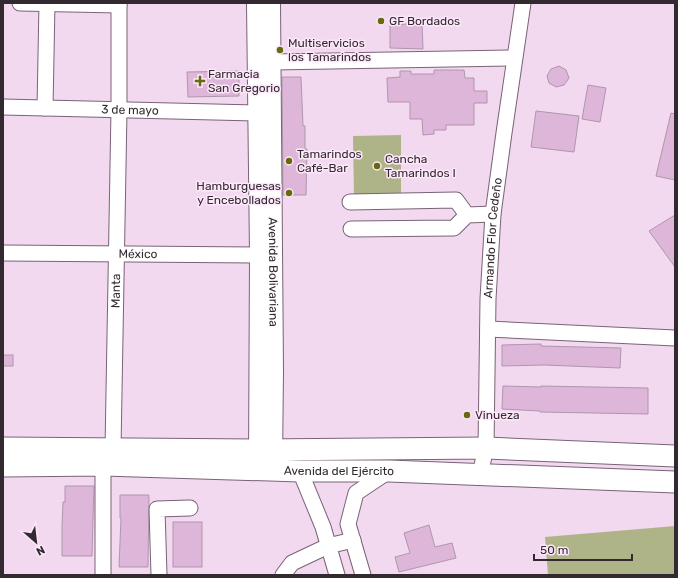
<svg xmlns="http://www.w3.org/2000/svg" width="678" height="578" viewBox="0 0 678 578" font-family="Rubik,sans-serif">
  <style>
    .green { fill: #afb388 }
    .building { fill: #deb6d9; stroke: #ae96ab }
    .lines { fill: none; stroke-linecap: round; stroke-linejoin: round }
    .minor-casing { stroke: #796376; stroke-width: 17 }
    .tertiary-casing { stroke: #796376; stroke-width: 20 }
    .secondary-casing { stroke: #796376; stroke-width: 23 }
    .minor { stroke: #fff; stroke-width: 15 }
    .tertiary { stroke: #fff; stroke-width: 18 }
    .secondary { stroke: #fff; stroke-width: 21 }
    .poi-dot { fill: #676b0e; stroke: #fde8fa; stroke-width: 1.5 }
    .labels { text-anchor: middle; stroke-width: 3; stroke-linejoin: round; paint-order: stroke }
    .poi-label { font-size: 12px; fill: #322931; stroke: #fde8fa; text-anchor: start }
    .street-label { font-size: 12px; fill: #322931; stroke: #fde8fa }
  </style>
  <rect width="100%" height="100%" fill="#f2d9ef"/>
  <!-- green -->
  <g class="green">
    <path d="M401 135V197L354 198 353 136Z"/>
    <path d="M675 526V575H548L545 537Z"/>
  </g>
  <!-- building -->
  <g class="building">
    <path d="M422 23 423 49 390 48V25Z"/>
    <path d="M559 66 566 70 569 78 564 85 556 87 549 83 547 76 551 69Z"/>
    <path d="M434 70H464L465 78H474V91H487V103H474V125H446V130H434V134L423 135 422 119H410V102H388L387 78 400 77V71H411V74H434Z"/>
    <path d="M239 71V96L188 97 187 72Z"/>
    <path d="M282 77H301L303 126H305V149H307L306 195H283Z"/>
    <path d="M588 85 606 88 600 122 582 119Z"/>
    <path d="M536 111 579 116 574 152 531 147Z"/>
    <path d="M671 113 675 114V180L656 176Z"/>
    <path d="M675 215V267L649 231Z"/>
    <path d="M541 344V346L621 348 620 368 544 365 502 366V345Z"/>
    <rect x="3" y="355" width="10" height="11"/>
    <path d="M503 386 541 387V386L648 388V414L540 412V411L502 409Z"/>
    <path d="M65 486H94L92 556H62V526L63 502H65Z"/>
    <path d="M120 495H149L148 567H119L121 518H120Z"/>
    <rect x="173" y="522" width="29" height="45"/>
    <path d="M429 525 435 547 452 543 456 558 399 572 395 557 410 553 404 533Z"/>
  </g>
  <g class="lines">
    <!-- minor casing -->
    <g class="minor-casing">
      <g id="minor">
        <path d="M20 3 119 5"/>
        <path d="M272 62 514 58"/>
        <path id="s1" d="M3 107 257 113"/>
        <path d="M45 108 47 3"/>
        <path d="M350 202 456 200 467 215"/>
        <path d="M351 229 454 228 467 215 493 214"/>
        <path id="s2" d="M3 253 270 255"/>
        <path d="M488 329 675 338"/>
        <path d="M300 471 323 527 337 575"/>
        <path id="s3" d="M480 474 486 448 488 299 493 214 504 133 523 3"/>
        <path id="s4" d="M103 575V465L113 449 119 110V3"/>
        <path d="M159 575 157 509 190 508"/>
        <path d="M283 575 292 563 328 546 353 540"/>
        <path d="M363 575 348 524 356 493 389 471"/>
      </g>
    </g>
    <!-- tertiary casing -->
    <g class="tertiary-casing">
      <g id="tertiary">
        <path d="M256 3 259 255 258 464"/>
        <path id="s5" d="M271 3 274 371 273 463"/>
      </g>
    </g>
    <!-- secondary casing -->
    <g class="secondary-casing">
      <g id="secondary">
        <path d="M3 448 259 450 486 448 675 456"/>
        <path id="s6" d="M3 466 103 465 300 471H389L675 482"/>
      </g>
    </g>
    <!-- minor -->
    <use href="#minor" class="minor"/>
    <!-- tertiary -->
    <use href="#tertiary" class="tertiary"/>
    <!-- secondary -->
    <use href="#secondary" class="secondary"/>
  </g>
  <!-- markers -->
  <g class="poi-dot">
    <circle cx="381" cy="21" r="4"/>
    <circle cx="280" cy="50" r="4"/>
    <path d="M198 75h4v4h4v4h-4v4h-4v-4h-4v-4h4z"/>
    <circle cx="289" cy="161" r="4"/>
    <circle cx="377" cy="166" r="4"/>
    <circle cx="289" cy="193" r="4"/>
    <circle cx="467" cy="415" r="4"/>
  </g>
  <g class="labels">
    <!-- poi labels -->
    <g class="poi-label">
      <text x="389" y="25">GF Bordados</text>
      <text x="288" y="47">Multiservicios<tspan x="288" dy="14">los Tamarindos</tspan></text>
      <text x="208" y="78">Farmacia<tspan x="208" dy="14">San Gregorio</tspan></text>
      <text x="297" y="158">Tamarindos<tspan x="297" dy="14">Café-Bar</tspan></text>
      <text x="385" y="163">Cancha<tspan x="385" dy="14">Tamarindos I</tspan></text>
      <text x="281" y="190" text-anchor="end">Hamburguesas<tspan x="281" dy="14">y Encebollados</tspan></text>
      <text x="475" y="419">Vinueza</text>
    </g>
    <!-- street labels -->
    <g class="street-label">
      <text dy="4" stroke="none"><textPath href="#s1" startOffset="127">3 de mayo</textPath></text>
      <text dy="4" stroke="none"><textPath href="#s3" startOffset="237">Armando Flor Cedeño</textPath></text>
      <text dy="4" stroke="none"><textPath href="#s2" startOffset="135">México</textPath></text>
      <text dy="4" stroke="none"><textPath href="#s5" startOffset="269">Avenida Bolivariana</textPath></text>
      <text dy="4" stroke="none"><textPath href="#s4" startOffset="287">Manta</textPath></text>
      <text dy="4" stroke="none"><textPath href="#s6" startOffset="336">Avenida del Ejército</textPath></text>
    </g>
  </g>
  <!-- border -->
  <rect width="678" height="578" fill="none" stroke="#322931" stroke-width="8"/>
  <!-- north arrow -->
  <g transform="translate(36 542) rotate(152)" stroke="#fde8fa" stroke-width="3" paint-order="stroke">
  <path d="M0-3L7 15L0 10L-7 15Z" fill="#322931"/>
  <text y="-6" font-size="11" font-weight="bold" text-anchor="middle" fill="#322931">N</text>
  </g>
  <!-- scale -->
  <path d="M534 554v6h98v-6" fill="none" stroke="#322931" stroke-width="2"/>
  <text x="540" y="554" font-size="12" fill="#322931" stroke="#fde8fa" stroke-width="3" paint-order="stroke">50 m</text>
</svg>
